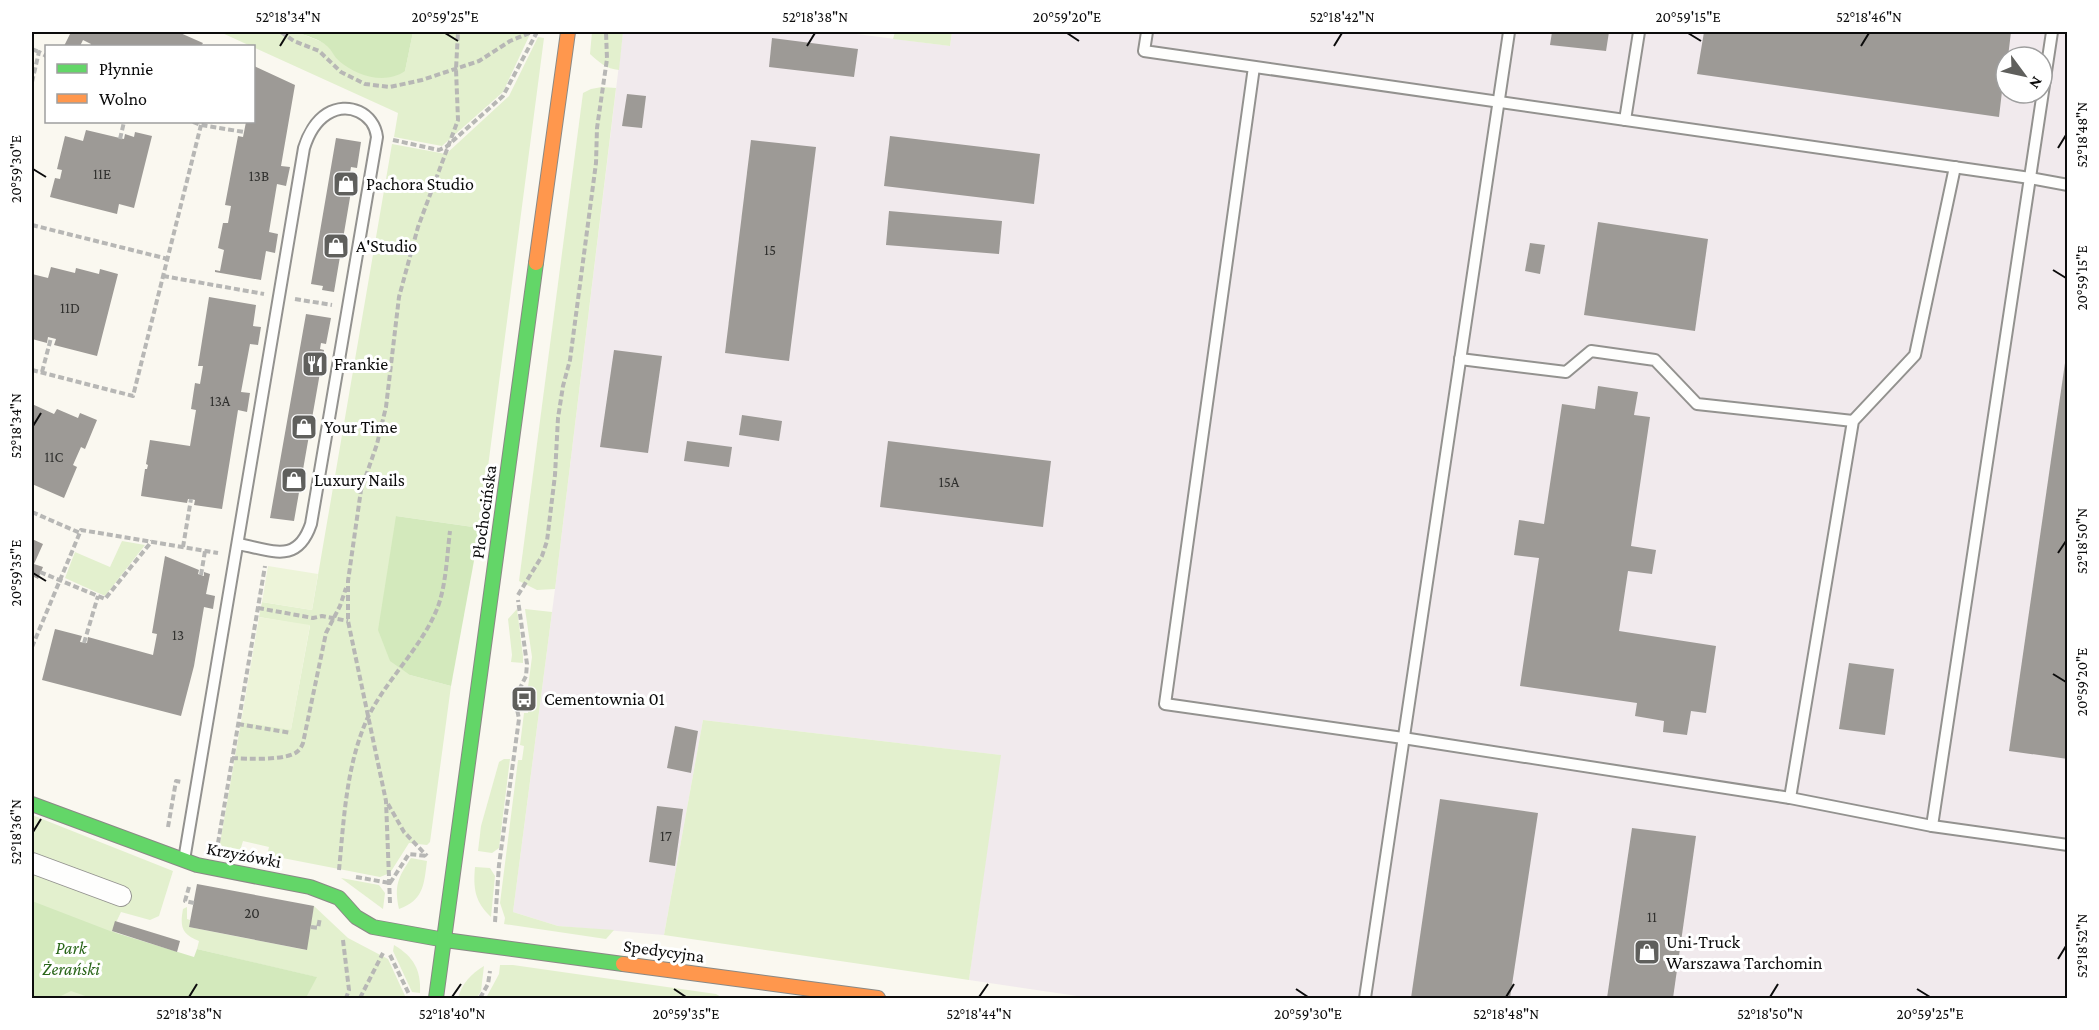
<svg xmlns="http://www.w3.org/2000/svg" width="2099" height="1030" viewBox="0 0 2099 1030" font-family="'Crimson Pro',serif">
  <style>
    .industrial { fill: #f1eaed; fill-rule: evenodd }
    .green { fill: #e3f0ce }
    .forest { fill: #d3e9bc }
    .pitch { fill: #edf4d9 }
    .building { fill: #9d9a96 }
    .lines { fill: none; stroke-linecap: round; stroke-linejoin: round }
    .lane-casing { stroke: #93928f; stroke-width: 14 }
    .street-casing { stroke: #93928f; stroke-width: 22 }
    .fast-casing { stroke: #8a8985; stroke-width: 16 }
    .slow-casing { stroke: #8a8985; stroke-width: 16 }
    .path { stroke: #b7b7b5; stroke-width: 4; stroke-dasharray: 6 3; stroke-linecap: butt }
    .lane { stroke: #fefefd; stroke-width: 10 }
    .street { stroke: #fefefd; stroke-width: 20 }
    .fast { stroke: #63d668; stroke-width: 14 }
    .slow { stroke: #ff974d; stroke-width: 14 }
    .ticks { fill: none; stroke: #0c0c0c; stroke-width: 2 }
    .labels { text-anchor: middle; stroke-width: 6; stroke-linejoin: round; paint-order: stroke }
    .number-label { font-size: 15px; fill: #30302e }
    .poi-label { font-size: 18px; fill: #0c0c0c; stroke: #fff; text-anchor: start }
    .street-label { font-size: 18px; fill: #0c0c0c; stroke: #fff }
    .park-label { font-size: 18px; font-style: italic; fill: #2a661a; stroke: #fff }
    .neatline { fill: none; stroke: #0c0c0c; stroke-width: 2 }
    .ticks-label { font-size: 15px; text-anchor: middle; fill: #0c0c0c }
  </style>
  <rect width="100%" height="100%" fill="#faf8f0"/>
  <!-- industrial -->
  <path class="industrial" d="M623 32H841L950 46 952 32H2067V998H1091L969 980 1000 755 703 720 664 935 558 926 513 912 555 589ZM2006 57H2042V93H2006Z"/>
  <!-- green -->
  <g class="green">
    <path d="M220 32H297L327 44 338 60 368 76 405 71 413 32H531L503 92 442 146 394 137 398 113Z"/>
    <path d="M592 32H623L619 70C606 69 599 62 590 54Z"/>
    <path d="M895 32H952L950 46 893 39Z"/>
    <path d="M538 37 544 38 480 528 396 516 410 675 451 686 430 842 427 845 409 843 390 873 380 877 267 855 269 847 243 841 240 851 223 847 220 843 241 722 291 729 310 626 259 617 262 602 312 610 392 144 446 154 509 96Z"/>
    <path d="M602 87 616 88 555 589 537 590 519 581 583 93 591 89Z"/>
    <path d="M122 541 145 545 105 596 65 578 75 552 110 567Z"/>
    <path d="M517 609 523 656V663L511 662 512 655 508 619Z"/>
    <path d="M525 609 552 612 513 912 558 926 614 930 606 939 504 924 505 918 500 903 518 760H522L524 746 520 745 524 713H528L531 688 528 687 532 657Z"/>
    <path d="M703 720 1001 755 969 980 664 935Z"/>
    <path d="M504 759H510L499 848 492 853 478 851 481 826 499 762Z"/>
    <path d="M32 815 173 871 159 916 150 920 121 912 112 931 252 998H32Z"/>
    <path d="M411 858 427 861C424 884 424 900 399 909 394 885 398 878 411 858Z"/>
    <path d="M475 867 490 868 495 876 491 917C475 902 473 889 475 867Z"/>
    <path d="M341 878 379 885 385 893 383 909Z"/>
    <path d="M314 906 348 938 388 959 406 998H306L316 977 197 949 199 941C181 934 180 926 183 909L187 907V919L190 920 189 927 306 950Z"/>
    <path d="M394 945C414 957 421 970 420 993L412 992 393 951Z"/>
    <path d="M500 965H513L716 994 723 998H486L499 974Z"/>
    <path d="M484 966 481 991 477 998H458C462 983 471 974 484 966Z"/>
  </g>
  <!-- forest -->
  <g class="forest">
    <path d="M297 32H413L405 71C385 85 357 76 339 61 334 57 332 50 327 46 320 39 306 36 297 32Z"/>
    <path d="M396 516 480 528 451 686 410 675 390 661 378 630Z"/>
    <path d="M32 901 110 931 194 957 197 949 317 977 306 998H91L71 991 57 998H32Z"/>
  </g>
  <!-- pitch -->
  <g class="pitch">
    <path d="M268 566 318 574 312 610 262 602Z"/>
    <path d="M259 617 310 625 291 730 241 722Z"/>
  </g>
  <!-- building -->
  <g class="building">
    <path d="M65 32H178L203 43 201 46H90L91 44 83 40 80 46H64L70 34Z"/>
    <path d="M1552 32H1609L1606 51 1550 45Z"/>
    <path d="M1704 32H2011L2008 57H2006L1999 117 1697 74Z"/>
    <path d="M772 38 858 49 854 77 769 67Z"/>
    <path d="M254 66 295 85 281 166 290 167 286 186 277 184 269 232 278 234 275 253 266 251 261 280 215 272V270L220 271 224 250 218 248 223 223H228L231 206 225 205 238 136 243 137 246 122H254Z"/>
    <path d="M627 94 646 96 642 128 622 126Z"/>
    <path d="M86 130 124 139 125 134 134 137 135 132 152 136 134 208 119 204 117 214 50 197 55 178 60 179 62 170 57 169 65 136 83 141Z"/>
    <path d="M890 136 1040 154 1034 204 884 186Z"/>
    <path d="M336 138 361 142 357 168 351 167 350 173 354 174 334 292 322 290 323 286 311 284Z"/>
    <path d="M751 140 816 147 789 361 725 353Z"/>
    <path d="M889 211 1002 221 999 254 886 245Z"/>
    <path d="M1598 222 1708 239 1695 331 1584 315Z"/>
    <path d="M1530 243 1545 245 1540 274 1525 271Z"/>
    <path d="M51 267 75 273 76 268 99 274 100 269 118 274 97 356 54 345 56 339 48 337 47 343 32 339V274L48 278Z"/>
    <path d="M209 297 256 305 253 326 261 327 258 345 250 344 241 392 250 393 247 412 238 410 222 509 194 505 195 500 191 499H188L187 503 141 496 145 469H147L148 465 146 464 150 440 190 446 196 410 191 409 195 383 200 384 203 366H198Z"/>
    <path d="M306 314 331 318 326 344 321 343 320 349 324 350 294 521 270 518Z"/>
    <path d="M614 350 662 356 648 453 600 447Z"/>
    <path d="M2066 356H2068V759L2009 751Z"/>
    <path d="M1598 386 1638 392 1634 415 1650 417 1631 546 1656 550 1652 574 1628 571 1619 631 1716 646 1706 713 1691 711 1687 735 1663 732 1664 721 1635 716 1637 703 1520 686 1539 558 1514 555 1519 520 1544 524 1562 404 1595 409Z"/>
    <path d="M32 404 54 414 57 409 78 418 80 413 97 420 85 449 81 447 73 465 77 467 64 498 32 484Z"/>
    <path d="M742 415 782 421 779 441 739 435Z"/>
    <path d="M687 441 732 447 729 467 684 461Z"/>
    <path d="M888 441 1051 461 1043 527 880 507Z"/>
    <path d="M32 539 43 544 34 564 43 567 38 579 32 576Z"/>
    <path d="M165 556 199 570 198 574 204 576V572L210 574 206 594 215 596 213 609 204 607 194 666 181 716 42 680 55 629 82 636 80 642 87 643 88 637 153 655 157 634 152 633Z"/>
    <path d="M1849 663 1894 669 1885 735 1839 729Z"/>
    <path d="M675 726 698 731 691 773 667 768Z"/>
    <path d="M1440 799 1538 813 1510 998H1411Z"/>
    <path d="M657 806 683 809 675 866 649 862Z"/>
    <path d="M1632 828 1696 836 1673 998H1607Z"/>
    <path d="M197 884 314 906 307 950 189 927Z"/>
    <path d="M115 921 180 941 177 952 112 931Z"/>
  </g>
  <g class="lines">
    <!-- lane casing -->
    <g class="lane-casing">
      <g id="lane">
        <path d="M1147 32 1144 51 2030 178 2068 185"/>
        <path d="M1254 67 1165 704 1403 738 1790 798 1932 826 2068 845"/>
        <path d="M1625 120 1639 32"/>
        <path d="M1460 359 1566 372 1591 351 1655 360 1697 404 1853 421"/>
        <path d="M1790 798 1853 421 1915 355 1955 167"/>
        <path d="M1932 826 2052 32"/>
        <path d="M184 860 304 148C308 135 316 121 327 114 348 101 374 113 377 137L311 524C297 565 272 550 238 544"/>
        <path d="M1365 998 1509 32"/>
      </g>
    </g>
    <!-- street casing -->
    <g class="street-casing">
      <path id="street" d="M32 863 121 896"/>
    </g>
    <!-- fast casing -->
    <g class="fast-casing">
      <g id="fast">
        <path d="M32 804 197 865 310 887 339 898 356 917 373 927 445 940 623 964"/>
        <path d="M436 998 536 263"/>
      </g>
    </g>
    <!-- slow casing -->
    <g class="slow-casing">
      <g id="slow">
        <path d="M536 263 568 32"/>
        <path d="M623 964 878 998"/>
      </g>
    </g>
    <!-- path -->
    <g class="path">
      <path d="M281 32 294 41 319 51 341 72 365 84 390 87 422 80 479 61 510 41 532 32"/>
      <path d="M32 49 39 52"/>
      <path d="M32 82 39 52 46 56"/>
      <path d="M193 122 201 125 244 132"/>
      <path d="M120 139 124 122"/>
      <path d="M393 140 439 150 446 147 503 96 537 32"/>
      <path d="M32 225 168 259"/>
      <path d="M163 276 264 294"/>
      <path d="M295 299 332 305"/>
      <path d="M32 370 133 396 201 125"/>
      <path d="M42 372 51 338"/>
      <path d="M32 512 80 533"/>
      <path d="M183 547 191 499"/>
      <path d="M40 572 105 599 152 541"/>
      <path d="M201 575 205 551"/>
      <path d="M518 595 542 556 547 541 555 475 558 418 563 386 570 360 596 163 597 128 607 59 606 32"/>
      <path d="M258 608 313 618 322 616 348 621"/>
      <path d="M84 643 98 596"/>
      <path d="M32 647 81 530 218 553"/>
      <path d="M238 724 291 733"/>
      <path d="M232 758C246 759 288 761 298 751 300 749 302 746 303 743L326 633 340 606 346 588"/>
      <path d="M388 804 404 832 427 856"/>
      <path d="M168 827 176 781 182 782"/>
      <path d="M218 843 265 566"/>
      <path d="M339 870C344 819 346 765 368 717 387 679 421 648 437 609 446 587 447 555 450 531"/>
      <path d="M356 877 390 883"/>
      <path d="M390 883 409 854 427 856"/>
      <path d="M189 887 185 901 194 903"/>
      <path d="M390 903 386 801 348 621V581L361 490 377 444 386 407 399 297 418 227 458 120 456 69 458 32"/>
      <path d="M495 922 499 865 519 719 517 709 520 688 526 676 527 664 518 600"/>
      <path d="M311 927 318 928 320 918"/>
      <path d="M343 940 349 990 346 998"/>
      <path d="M390 955 409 994"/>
      <path d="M360 998 383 953"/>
      <path d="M480 998 488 984 490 971"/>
    </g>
    <!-- lane -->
    <use href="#lane" class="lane"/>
    <!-- street -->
    <use href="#street" class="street"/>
    <!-- fast -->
    <use href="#fast" class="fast"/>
    <!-- slow -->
    <use href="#slow" class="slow"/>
  </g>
  <!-- ticks -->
  <path class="ticks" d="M445 33 458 41M1067 33 1079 41M1688 33 1701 41M280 46 288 33M807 46 815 33M1334 46 1342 33M1861 46 1869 33M2058 148 2066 135M33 169 46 177M2053 270 2066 278M33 426 41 413M2058 553 2066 541M33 573 46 581M2053 674 2066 682M33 832 41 819M2058 959 2066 946M674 989 686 997M1296 989 1308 997M1917 989 1930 997M189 997 197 984M452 997 461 984M979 997 988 984M1506 997 1514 984M1770 997 1778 984"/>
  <!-- icons -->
  <defs>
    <g id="shop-square" transform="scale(1.35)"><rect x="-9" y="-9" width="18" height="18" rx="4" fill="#5f5f5c" stroke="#fff"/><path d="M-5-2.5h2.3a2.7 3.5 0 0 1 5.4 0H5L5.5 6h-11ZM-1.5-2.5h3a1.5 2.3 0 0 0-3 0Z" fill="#fff"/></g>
    <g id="restaurant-square" transform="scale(1.35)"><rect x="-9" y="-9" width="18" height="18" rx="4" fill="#5f5f5c" stroke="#fff"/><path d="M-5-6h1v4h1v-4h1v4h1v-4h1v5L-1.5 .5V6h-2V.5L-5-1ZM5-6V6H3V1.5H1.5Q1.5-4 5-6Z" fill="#fff"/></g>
    <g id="bus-square" transform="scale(1.35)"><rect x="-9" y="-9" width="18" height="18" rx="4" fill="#5f5f5c" stroke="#fff"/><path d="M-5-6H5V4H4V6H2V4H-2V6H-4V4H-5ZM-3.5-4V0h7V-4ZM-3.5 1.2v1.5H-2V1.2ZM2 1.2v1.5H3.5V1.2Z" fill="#fff"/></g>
  </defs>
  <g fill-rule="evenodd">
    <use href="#shop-square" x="346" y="184"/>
    <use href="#shop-square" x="336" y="246"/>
    <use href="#restaurant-square" x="315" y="364"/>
    <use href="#shop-square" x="304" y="427"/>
    <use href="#shop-square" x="294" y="480"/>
    <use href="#bus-square" x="524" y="699"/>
    <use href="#shop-square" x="1647" y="952"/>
  </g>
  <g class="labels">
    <!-- number labels -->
    <g class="number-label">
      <text x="102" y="179">11E</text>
      <text x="259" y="181">13B</text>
      <text x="770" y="255">15</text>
      <text x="70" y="313">11D</text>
      <text x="220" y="406">13A</text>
      <text x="54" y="462">11C</text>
      <text x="949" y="487">15A</text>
      <text x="178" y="640">13</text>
      <text x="666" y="841">17</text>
      <text x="252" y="918">20</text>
      <text x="1652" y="922">11</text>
    </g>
    <!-- poi labels -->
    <g class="poi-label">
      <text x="366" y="190">Pachora Studio</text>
      <text x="356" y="252">A'Studio</text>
      <text x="334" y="370">Frankie</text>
      <text x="324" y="433">Your Time</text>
      <text x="314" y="486">Luxury Nails</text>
      <text x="544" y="705">Cementownia 01</text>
      <text x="1666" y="948">Uni-Truck<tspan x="1666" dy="21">Warszawa Tarchomin</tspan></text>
    </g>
    <!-- street labels -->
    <g class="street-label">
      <text transform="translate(484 512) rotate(-82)" y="6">Płochocińska</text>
      <text transform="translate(244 855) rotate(11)" y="6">Krzyżówki</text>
      <text transform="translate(664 951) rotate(8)" y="6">Spedycyjna</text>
    </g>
    <!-- park labels -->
    <g class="park-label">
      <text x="71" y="954">Park<tspan x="71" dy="21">Żerański</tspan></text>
    </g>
  </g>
  <!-- border -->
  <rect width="2099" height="1030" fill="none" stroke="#ffffff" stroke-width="66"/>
  <!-- legend -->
  <rect x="45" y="45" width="210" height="78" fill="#ffffff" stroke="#9e9e9e" stroke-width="1.5"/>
  <rect x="57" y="64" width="30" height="9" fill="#63d668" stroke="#9e9e9e" stroke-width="1.5"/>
  <text x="99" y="75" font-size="18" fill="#0c0c0c">Płynnie</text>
  <rect x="57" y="94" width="30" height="9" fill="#ff974d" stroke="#9e9e9e" stroke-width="1.5"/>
  <text x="99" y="105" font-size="18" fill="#0c0c0c">Wolno</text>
  <!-- north arrow -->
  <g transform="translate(2024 75) rotate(123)"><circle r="28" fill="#ffffff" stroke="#9e9e9e" stroke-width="1.5"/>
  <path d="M0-4.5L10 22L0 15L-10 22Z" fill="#5f5f5c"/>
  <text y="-9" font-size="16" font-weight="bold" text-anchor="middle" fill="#0c0c0c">N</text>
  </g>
  <rect x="33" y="33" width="2033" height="964" class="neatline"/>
  <g class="ticks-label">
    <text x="288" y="22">52°18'34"N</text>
    <text x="445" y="22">20°59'25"E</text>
    <text x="815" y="22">52°18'38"N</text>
    <text x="1067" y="22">20°59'20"E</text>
    <text x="1342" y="22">52°18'42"N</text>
    <text x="1688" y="22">20°59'15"E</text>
    <text x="1869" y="22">52°18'46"N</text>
    <text transform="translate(2082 135) rotate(-90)" y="5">52°18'48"N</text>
    <text transform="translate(16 169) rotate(-90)" y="5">20°59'30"E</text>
    <text transform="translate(2082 278) rotate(-90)" y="5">20°59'15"E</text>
    <text transform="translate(16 426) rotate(-90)" y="5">52°18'34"N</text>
    <text transform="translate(2082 541) rotate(-90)" y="5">52°18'50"N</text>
    <text transform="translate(16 573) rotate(-90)" y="5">20°59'35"E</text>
    <text transform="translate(2082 682) rotate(-90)" y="5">20°59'20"E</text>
    <text transform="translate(16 832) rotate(-90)" y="5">52°18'36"N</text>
    <text transform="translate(2082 946) rotate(-90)" y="5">52°18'52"N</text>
    <text x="189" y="1019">52°18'38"N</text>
    <text x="452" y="1019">52°18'40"N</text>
    <text x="686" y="1019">20°59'35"E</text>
    <text x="979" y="1019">52°18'44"N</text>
    <text x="1308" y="1019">20°59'30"E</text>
    <text x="1506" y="1019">52°18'48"N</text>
    <text x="1770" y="1019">52°18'50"N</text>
    <text x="1930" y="1019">20°59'25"E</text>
  </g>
</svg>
